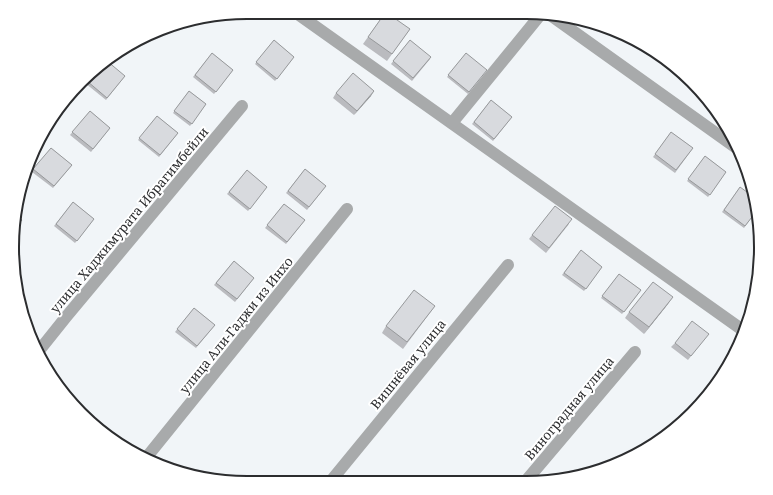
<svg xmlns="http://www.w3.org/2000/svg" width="773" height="495" viewBox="0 0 773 495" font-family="'Noto Serif',serif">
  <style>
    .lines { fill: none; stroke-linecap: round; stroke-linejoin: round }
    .street { stroke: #a8aaab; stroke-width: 12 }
    .wall { fill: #babbbf }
    .shaded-wall { fill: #97999b }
    .building { fill: #d8dade; stroke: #97999b }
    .labels { text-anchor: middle; stroke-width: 4; stroke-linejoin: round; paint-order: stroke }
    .street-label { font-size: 13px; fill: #2c2d2f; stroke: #fff }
    .rim { fill: none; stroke: #2c2d2f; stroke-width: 2 }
  </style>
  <rect width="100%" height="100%" fill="#f1f5f8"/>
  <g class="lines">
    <!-- street -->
    <g class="street">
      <path d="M295 12 744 331"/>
      <path d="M549 14 738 149"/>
      <path d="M452 123 541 14"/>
      <path d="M38 352 66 317 242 106"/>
      <path d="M146 458 347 209"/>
      <path d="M330 482 508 265"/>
      <path d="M525 482 635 352"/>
    </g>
  </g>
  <!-- wall -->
  <g class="wall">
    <path d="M358 13H369L364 18Z"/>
    <path d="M385 13 410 29 387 61 363 44Z"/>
    <path d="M274 40 294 57 275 81 255 64Z"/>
    <path d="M410 40 430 59 412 81 391 64Z"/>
    <path d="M212 53 233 70 214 94 193 77Z"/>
    <path d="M466 53 485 72 468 94 447 77Z"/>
    <path d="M90 76H125L106 100 85 83Z"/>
    <path d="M189 91 206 104 190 126 173 113Z"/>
    <path d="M336 93 371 96 354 115 333 98Z"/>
    <path d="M491 100 512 117 493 141 472 124Z"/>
    <path d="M90 111 110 128 91 152 70 135Z"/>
    <path d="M157 116 178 133 159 157 138 140Z"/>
    <path d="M671 132 693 148 675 173 653 157Z"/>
    <path d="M51 148 72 165 53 188 32 172Z"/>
    <path d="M705 156 726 172 708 197 687 181Z"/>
    <path d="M305 169 326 186 307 210 286 193Z"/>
    <path d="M247 170 267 187 248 211 227 194Z"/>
    <path d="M740 187 755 213 744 228 722 212Z"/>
    <path d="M73 202 94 219 75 243 54 226Z"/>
    <path d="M284 204 305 220 286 244 265 228Z"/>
    <path d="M569 224 546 253 529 239 532 235Z"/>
    <path d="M759 227 760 232 759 239 754 235Z"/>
    <path d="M581 250 602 267 584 291 562 275Z"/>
    <path d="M234 261 254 278 235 302 214 285Z"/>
    <path d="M619 274 641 290 622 314 601 298Z"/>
    <path d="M668 304 644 334 625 318 629 312Z"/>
    <path d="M435 306 403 349 382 333 386 326Z"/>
    <path d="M194 308 215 325 196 348 175 332Z"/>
    <path d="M705 338 688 360 671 347 675 343Z"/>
  </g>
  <!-- shaded-wall -->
  <g class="shaded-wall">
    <path d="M374 91 371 96 354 115 357 111Z"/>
    <path d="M673 297 668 304 644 334 649 327Z"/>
  </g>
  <!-- building -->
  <g class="building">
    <path d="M362 13H368L366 16Z"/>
    <path d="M385 13H387L410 29 392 54 368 37Z"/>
    <path d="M274 40 294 57 277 79 256 62Z"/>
    <path d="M410 40 431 57 413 78 393 61Z"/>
    <path d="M212 53 233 70 216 92 195 75Z"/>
    <path d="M466 53 487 70 469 92 448 75Z"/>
    <path d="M107 61 125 76 107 98 87 81 90 76Z"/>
    <path d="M353 73 374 91 357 111 336 93Z"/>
    <path d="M189 91 206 104 192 124 174 111Z"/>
    <path d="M491 100 512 117 494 139 474 122Z"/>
    <path d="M90 111 110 128 93 149 72 132Z"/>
    <path d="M157 116 178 133 160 155 139 138Z"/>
    <path d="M671 132 693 148 676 170 655 154Z"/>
    <path d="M51 148 72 165 54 186 33 169Z"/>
    <path d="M705 156 726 172 710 195 688 179Z"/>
    <path d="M305 169 326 186 309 207 288 191Z"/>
    <path d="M247 170 267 187 250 209 229 192Z"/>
    <path d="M740 187 751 195 755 213 745 226 724 210Z"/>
    <path d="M73 202 94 219 77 241 56 224Z"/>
    <path d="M284 204 305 220 287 242 267 225Z"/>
    <path d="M555 206 572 219 549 248 532 235Z"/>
    <path d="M16 215 22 220 13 230Z"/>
    <path d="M759 227 760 232V236L755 233Z"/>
    <path d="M581 250 602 267 586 289 564 273Z"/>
    <path d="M234 261 254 278 237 299 216 283Z"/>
    <path d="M619 274 641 290 624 312 602 296Z"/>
    <path d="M653 282 673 297 649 327 629 312Z"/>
    <path d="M414 290 435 306 407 342 386 326Z"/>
    <path d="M194 308 215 325 197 346 177 329Z"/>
    <path d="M692 321 709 334 691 356 675 343Z"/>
  </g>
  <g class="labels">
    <!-- street labels -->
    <g class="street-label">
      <text transform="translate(129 220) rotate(-50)" y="5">улица Хаджимурата Ибрагимбейли</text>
      <text transform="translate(236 325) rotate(-51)" y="5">улица Али-Гаджи из Инхо</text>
      <text transform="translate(408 364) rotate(-51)" y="5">Вишнёвая улица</text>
      <text transform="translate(569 408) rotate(-50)" y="5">Виноградная улица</text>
    </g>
  </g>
  <!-- crop -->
  <path d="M0 0H773V495H0ZM247 19H526A228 228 0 0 1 754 247V248A228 228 0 0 1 526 476H247A228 228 0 0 1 19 248V247A228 228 0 0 1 247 19Z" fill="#fff" fill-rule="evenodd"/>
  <path class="rim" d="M247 19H526A228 228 0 0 1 754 247V248A228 228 0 0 1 526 476H247A228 228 0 0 1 19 248V247A228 228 0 0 1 247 19Z"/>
</svg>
